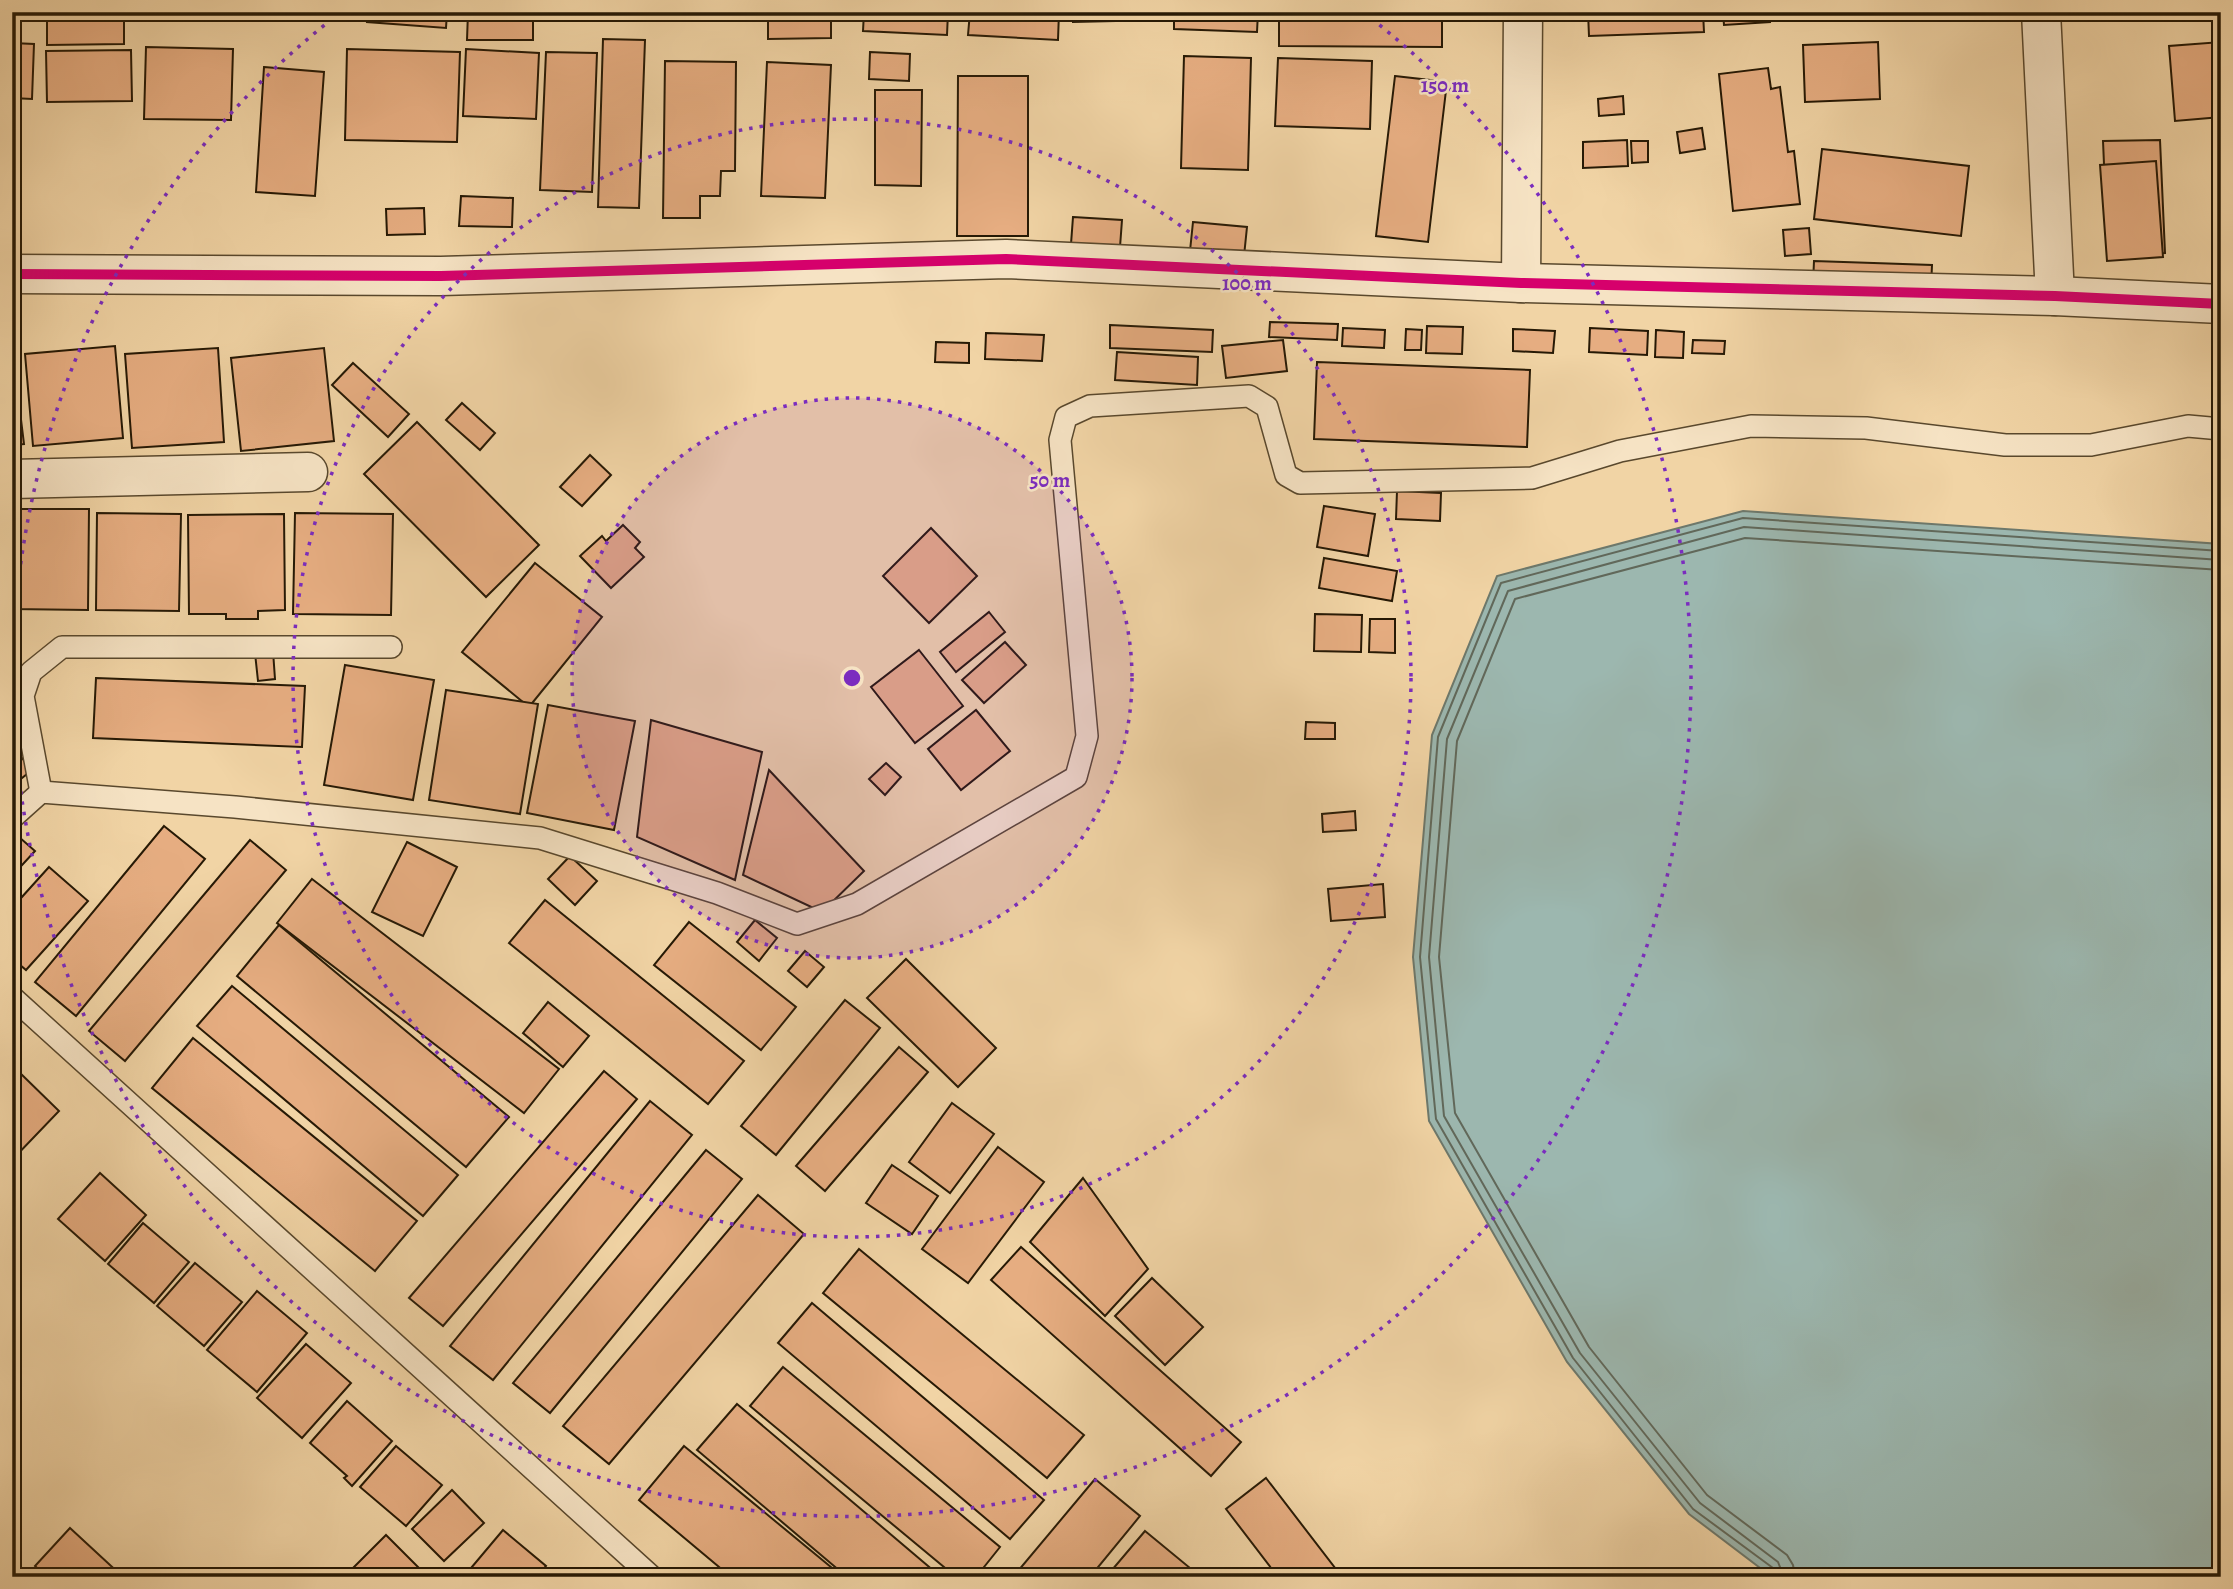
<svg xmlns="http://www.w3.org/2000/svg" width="2233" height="1589" viewBox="0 0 2233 1589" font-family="Alegreya,serif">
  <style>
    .water { fill: #9cb7af; stroke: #6d786b; stroke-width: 2 }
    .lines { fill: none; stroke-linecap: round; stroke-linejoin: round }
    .shore { stroke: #61685a; stroke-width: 2 }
    .building { fill: #e6ad81; stroke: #261905; stroke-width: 2 }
    .service-casing { stroke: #59482d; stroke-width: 24 }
    .minor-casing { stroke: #59482d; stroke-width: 41 }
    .service { stroke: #f6e3c4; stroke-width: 21 }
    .minor { stroke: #f6e3c4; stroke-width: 38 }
    .cycleway-casing { stroke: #f6e3c4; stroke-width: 15 }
    .cycleway { stroke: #d6006c; stroke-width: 10 }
    .ring { fill: none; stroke: #7b2cbf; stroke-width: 3.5; stroke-dasharray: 3.5 7 }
    .centre { fill: #7b2cbf; stroke: #f6e3c4; stroke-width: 3.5 }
    .ring-label { font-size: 21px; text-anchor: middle; font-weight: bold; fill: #7b2cbf; stroke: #f6e3c4; stroke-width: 5; stroke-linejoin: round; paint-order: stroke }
  </style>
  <rect width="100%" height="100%" fill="#f1d4a5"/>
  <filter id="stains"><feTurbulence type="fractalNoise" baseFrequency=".00286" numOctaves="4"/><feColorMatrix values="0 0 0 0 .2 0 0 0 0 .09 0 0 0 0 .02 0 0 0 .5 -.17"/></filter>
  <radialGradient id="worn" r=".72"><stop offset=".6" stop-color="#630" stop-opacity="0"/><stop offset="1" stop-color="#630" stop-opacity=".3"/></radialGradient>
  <!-- water -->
  <path class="water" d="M1743 511 2221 544V1577H1772L1689 1514 1567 1362 1429 1121 1413 957 1432 735 1497 576Z"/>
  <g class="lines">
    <!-- shore -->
    <g class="shore">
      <path d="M1776 1577 1773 1568 1693 1509 1573 1358 1436 1119 1420 957 1438 737 1501 583 1743 518 2221 551"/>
      <path d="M1784 1577 1778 1562 1700 1503 1580 1353 1444 1116 1429 957 1447 739 1508 591 1744 527 2221 560"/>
      <path d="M1795 1577 1793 1565 1787 1555 1707 1495 1589 1347 1455 1113 1439 957 1457 741 1515 599 1745 538 2221 570"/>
    </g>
  </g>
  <!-- building -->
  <g class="building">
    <path d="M47 12H124V44L47 45Z"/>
    <path d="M368 12H447L446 28 367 22Z"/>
    <path d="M468 12H533V40H467Z"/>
    <path d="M768 12H831V38L768 39Z"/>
    <path d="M864 12H948L947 35 863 31Z"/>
    <path d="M970 12H1059L1058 40 968 35Z"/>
    <path d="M1073 12H1115V21L1073 22Z"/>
    <path d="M1174 12H1258L1257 32 1174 29Z"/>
    <path d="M1279 12H1442V47L1279 46Z"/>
    <path d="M1588 12H1703L1704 32 1589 36Z"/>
    <path d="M1723 12H1769L1770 22 1724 25Z"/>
    <path d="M603 39 645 40 639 208 598 207Z"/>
    <path d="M1878 42 1880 99 1805 102 1803 45Z"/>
    <path d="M2221 42V117L2175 121 2169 46Z"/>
    <path d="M12 43 34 44 32 99 12 98Z"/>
    <path d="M146 47 233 49 231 120 144 119Z"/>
    <path d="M347 49 460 52 457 142 345 140Z"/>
    <path d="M466 49 539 53 536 119 463 116Z"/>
    <path d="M131 50 132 101 47 102 46 51Z"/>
    <path d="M546 52 597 53 592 192 540 190Z"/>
    <path d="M870 52 910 54 909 81 869 79Z"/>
    <path d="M1184 56 1251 58 1248 170 1181 168Z"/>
    <path d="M1278 58 1372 61 1370 129 1275 126Z"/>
    <path d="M665 61 736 62 735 171H721L720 196H700V218H663Z"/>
    <path d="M767 62 831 65 825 198 761 196Z"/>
    <path d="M264 67 324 72 315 196 256 192Z"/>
    <path d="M1768 68 1771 89 1780 87 1788 152 1794 151 1800 204 1733 211 1719 74Z"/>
    <path d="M958 76H1028V236H957Z"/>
    <path d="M1395 76 1447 82 1428 242 1376 236Z"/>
    <path d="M875 90H922L921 186 875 185Z"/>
    <path d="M1623 96 1624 114 1599 116 1598 99Z"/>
    <path d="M1702 128 1705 149 1680 153 1677 132Z"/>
    <path d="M1627 140 1628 166 1583 168V142Z"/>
    <path d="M2160 140 2165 253 2108 256 2103 141Z"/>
    <path d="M1631 141H1648V162L1632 163Z"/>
    <path d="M1822 149 1969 166 1961 236 1814 219Z"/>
    <path d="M2156 161 2163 257 2107 261 2100 165Z"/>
    <path d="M461 196 513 198 512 227 459 226Z"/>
    <path d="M424 208 425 234 387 235 386 209Z"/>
    <path d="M1073 217 1122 220 1120 247 1071 244Z"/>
    <path d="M1193 222 1247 227 1244 256 1190 251Z"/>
    <path d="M1809 228 1811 254 1785 256 1783 230Z"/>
    <path d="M1814 261 1932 265 1931 288 1813 284Z"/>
    <path d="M1270 322 1338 324 1337 340 1269 337Z"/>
    <path d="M1110 325 1213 330 1212 352 1110 348Z"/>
    <path d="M1427 326 1463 327 1462 354 1426 353Z"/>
    <path d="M1343 328 1385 330 1384 348 1342 346Z"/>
    <path d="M1590 328 1648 331 1647 355 1589 352Z"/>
    <path d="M1406 329 1422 330 1421 350H1405Z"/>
    <path d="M1513 329 1555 331 1553 353 1513 351Z"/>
    <path d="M1656 330 1684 332 1683 358 1655 357Z"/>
    <path d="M986 333 1044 335 1042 361 985 359Z"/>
    <path d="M1283 340 1287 371 1226 378 1222 346Z"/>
    <path d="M1693 340 1725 341 1724 354 1692 353Z"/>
    <path d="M936 342 969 343V363L935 362Z"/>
    <path d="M12 346 24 444 12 445Z"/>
    <path d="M115 346 123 438 33 446 25 354Z"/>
    <path d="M218 348 224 442 132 448 125 354Z"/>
    <path d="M324 348 334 441 241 451 231 358Z"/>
    <path d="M1117 352 1198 357 1197 385 1115 380Z"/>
    <path d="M1317 362 1530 370 1527 447 1314 439Z"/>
    <path d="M353 363 409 414 388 437 332 385Z"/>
    <path d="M462 403 495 433 480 450 446 420Z"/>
    <path d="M417 422 539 545 486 597 364 474Z"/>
    <path d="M590 455 611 475 582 506 560 487Z"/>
    <path d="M1397 491 1441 493 1440 521 1396 519Z"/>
    <path d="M1324 506 1375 514 1368 556 1317 547Z"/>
    <path d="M12 509H89L88 610 12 609Z"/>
    <path d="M97 513 181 514 179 611 96 610Z"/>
    <path d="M295 513 393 514 391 615 293 614Z"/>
    <path d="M284 514 285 610 258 611V619H226V614H189L188 515Z"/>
    <path d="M623 525 640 542 635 548 644 557 611 588 580 556 602 536 606 541Z"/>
    <path d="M931 528 977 576 929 623 883 576Z"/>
    <path d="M1324 558 1397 571 1392 601 1319 588Z"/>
    <path d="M535 563 602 617 529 707 462 652Z"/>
    <path d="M989 612 1005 632 956 672 940 652Z"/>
    <path d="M1315 614 1362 615 1361 652 1314 651Z"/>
    <path d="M1370 619H1395V653L1369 652Z"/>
    <path d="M1005 642 1026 665 984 703 962 680Z"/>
    <path d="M919 650 963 706 915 743 871 687Z"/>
    <path d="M273 651 275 679 258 681 255 653Z"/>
    <path d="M345 665 434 680 413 800 324 785Z"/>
    <path d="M96 678 305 686 302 747 93 738Z"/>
    <path d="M446 690 538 704 520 814 429 800Z"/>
    <path d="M548 705 635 721 614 830 527 813Z"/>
    <path d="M976 710 1010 751 961 790 928 749Z"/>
    <path d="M651 720 762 752 735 880 637 837Z"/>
    <path d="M1306 722 1335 723V739H1305Z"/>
    <path d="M12 746 32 770 12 786Z"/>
    <path d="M886 763 901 777 885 795 869 779Z"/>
    <path d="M769 770 864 871 822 912 743 875Z"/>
    <path d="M1355 811 1356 830 1323 832 1322 814Z"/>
    <path d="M164 826 205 859 76 1016 35 982Z"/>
    <path d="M19 837 35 851 12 876V845Z"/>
    <path d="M250 840 286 870 125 1061 89 1031Z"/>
    <path d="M407 842 457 867 423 936 372 912Z"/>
    <path d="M570 856 597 881 575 905 548 879Z"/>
    <path d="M49 867 88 901 26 970 12 958V908Z"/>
    <path d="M312 879 559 1069 524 1113 277 923Z"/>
    <path d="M1383 884 1385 917 1331 921 1328 889Z"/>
    <path d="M545 900 744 1061 708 1104 509 943Z"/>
    <path d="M755 920 777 938 759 961 737 942Z"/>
    <path d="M689 922 796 1007 761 1050 654 965Z"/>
    <path d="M279 925 509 1117 466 1167 237 976Z"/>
    <path d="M805 951 824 967 807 987 788 971Z"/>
    <path d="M906 959 996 1048 958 1087 867 998Z"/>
    <path d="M232 986 458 1175 423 1216 197 1026Z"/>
    <path d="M845 1000 880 1028 776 1155 741 1126Z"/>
    <path d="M548 1002 589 1036 563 1067 523 1033Z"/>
    <path d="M193 1038 417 1221 375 1271 152 1088Z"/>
    <path d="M899 1047 928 1072 825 1191 796 1166Z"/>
    <path d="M17 1070 59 1111 12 1160V1075Z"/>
    <path d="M604 1071 637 1099 443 1326 409 1298Z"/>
    <path d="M650 1101 692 1135 493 1380 450 1346Z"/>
    <path d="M952 1103 994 1134 950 1193 909 1162Z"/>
    <path d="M998 1147 1044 1182 968 1283 922 1249Z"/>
    <path d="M706 1150 742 1179 550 1413 513 1383Z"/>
    <path d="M892 1165 938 1196 912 1234 866 1203Z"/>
    <path d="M100 1173 146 1215 105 1261 58 1219Z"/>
    <path d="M1083 1178 1148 1269 1105 1316 1030 1242Z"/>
    <path d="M758 1195 804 1234 609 1464 563 1426Z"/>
    <path d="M143 1223 189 1262 154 1303 108 1264Z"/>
    <path d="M1021 1247 1241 1442 1211 1476 991 1280Z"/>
    <path d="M859 1249 1084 1435 1047 1478 823 1293Z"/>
    <path d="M195 1263 242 1302 204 1346 157 1306Z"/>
    <path d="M1152 1278 1203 1327 1165 1365 1115 1316Z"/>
    <path d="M257 1291 307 1333 257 1392 207 1350Z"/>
    <path d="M812 1303 1044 1500 1010 1539 778 1343Z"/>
    <path d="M306 1344 351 1383 302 1438 257 1398Z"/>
    <path d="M783 1367 1000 1547 976 1577H956L750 1406Z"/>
    <path d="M347 1401 392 1441 352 1486 344 1478 347 1476 310 1443Z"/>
    <path d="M737 1404 941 1577H847L697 1450Z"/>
    <path d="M396 1446 442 1485 406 1526 360 1487Z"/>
    <path d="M684 1446 843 1577H731L639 1500Z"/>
    <path d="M1266 1478 1342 1577H1278L1226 1509Z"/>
    <path d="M1095 1479 1140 1516 1090 1577H1013Z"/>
    <path d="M452 1490 484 1523 444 1561 412 1529Z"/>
    <path d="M70 1528 123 1577H46L35 1566Z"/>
    <path d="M503 1530 546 1566 537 1577H469L466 1574Z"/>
    <path d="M1145 1531 1190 1568 1182 1577H1106Z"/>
    <path d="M386 1535 428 1577H344Z"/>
  </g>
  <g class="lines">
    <!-- service casing -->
    <g class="service-casing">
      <g id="service">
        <path d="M41 792 23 696 31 672 62 647H391"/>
        <path d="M12 818 41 792 235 807 540 838 717 893 797 924 857 904 1076 777 1087 736 1060 440 1066 417 1090 406 1249 396 1267 407 1286 475 1300 483 1532 478 1620 451 1751 426 1866 428 2005 445H2091L2188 426 2221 429"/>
        <path d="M12 997 652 1577"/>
      </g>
    </g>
    <!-- minor casing -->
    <g class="minor-casing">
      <g id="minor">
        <path d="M2041 12 2055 296"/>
        <path d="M12 274 441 276 1006 259 1521 283 2055 296 2221 304"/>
        <path d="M1521 283 1523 12"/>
        <path d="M12 479 308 472"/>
      </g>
    </g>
    <!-- service -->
    <use href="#service" class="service"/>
    <!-- minor -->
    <use href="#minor" class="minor"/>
    <!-- cycleway casing -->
    <g class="cycleway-casing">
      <path id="cycleway" d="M12 274 441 276 1006 259 1521 283 2055 296 2221 304"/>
    </g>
    <!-- cycleway -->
    <use href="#cycleway" class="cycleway"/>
  </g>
  <!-- distance rings -->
  <circle cx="852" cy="678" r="280" fill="#7b2cbf" fill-opacity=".12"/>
  <g class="ring">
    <circle cx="852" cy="678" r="280"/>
    <circle cx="852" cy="678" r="559"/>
    <path d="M1363 12A839 839 0 1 1 341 12"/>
  </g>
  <circle cx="852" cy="678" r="10" class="centre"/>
  <g class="ring-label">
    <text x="1445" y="92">150 m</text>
    <text x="1247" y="290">100 m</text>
    <text x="1050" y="487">50 m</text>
  </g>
  <!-- margin -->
  <rect width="2233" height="1589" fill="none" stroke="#f1d4a5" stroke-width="42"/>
  <rect x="14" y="14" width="2205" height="1561" fill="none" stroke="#261905" stroke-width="3.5"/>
  <rect x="21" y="21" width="2191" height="1547" fill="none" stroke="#261905" stroke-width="2"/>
  <rect width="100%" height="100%" filter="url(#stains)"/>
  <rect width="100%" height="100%" fill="url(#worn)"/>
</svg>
